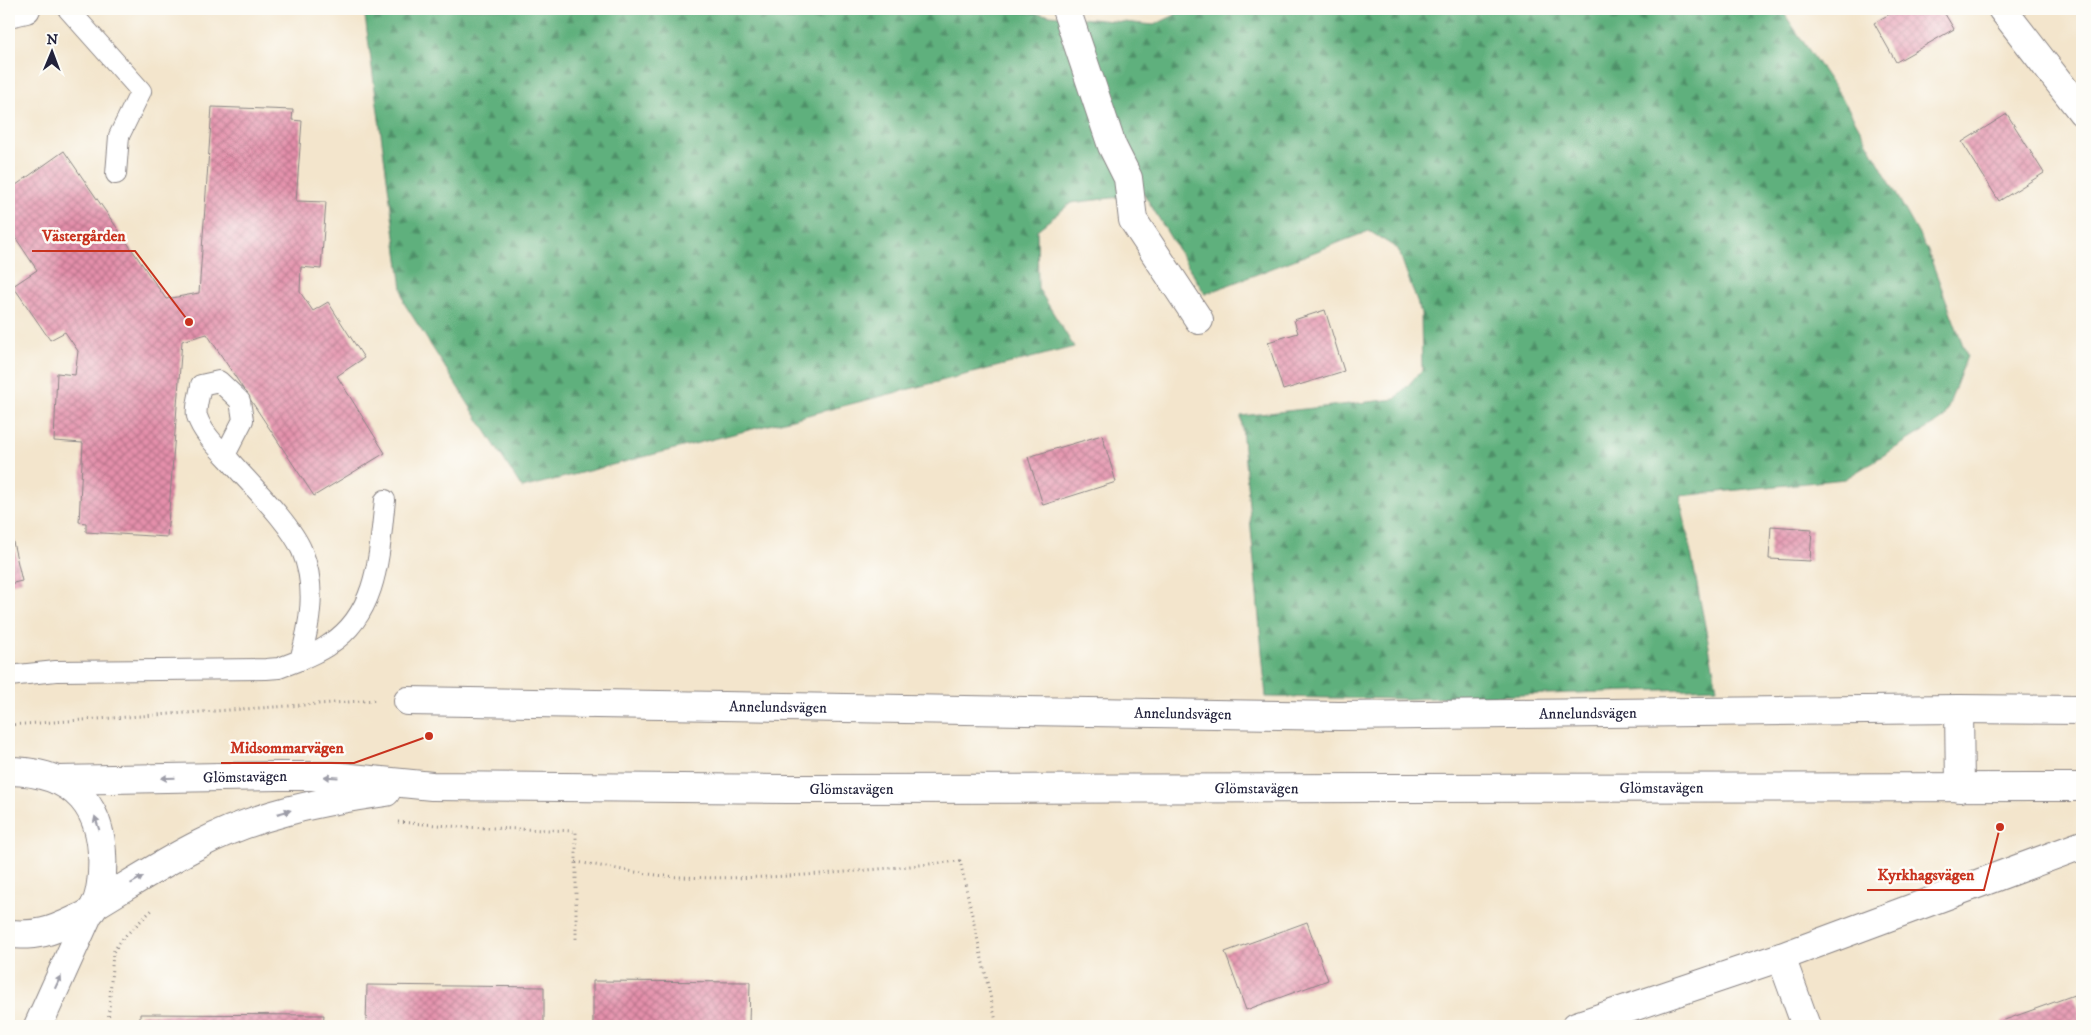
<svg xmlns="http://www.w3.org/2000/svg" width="2091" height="1035" viewBox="0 0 2091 1035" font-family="'IM FELL DW Pica',serif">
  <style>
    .forest { fill: url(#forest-firs); stroke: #40695c }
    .building { fill: url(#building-cross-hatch) }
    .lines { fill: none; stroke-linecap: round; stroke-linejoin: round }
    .service-casing { stroke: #8a8484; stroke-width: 22 }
    .minor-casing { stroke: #8a8484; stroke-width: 30 }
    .tertiary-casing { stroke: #8a8484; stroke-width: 30 }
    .secondary-casing { stroke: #8a8484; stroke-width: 30 }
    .path { stroke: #8a8484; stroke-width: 3; stroke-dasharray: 1 4; stroke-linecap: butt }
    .service { stroke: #fff; stroke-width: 20 }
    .minor { stroke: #fff; stroke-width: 28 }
    .tertiary { stroke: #fff; stroke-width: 28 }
    .secondary { stroke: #fff; stroke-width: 28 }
    .oneway { fill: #9c9ca7 }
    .labels { text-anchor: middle; stroke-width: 5; stroke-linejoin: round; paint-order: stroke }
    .street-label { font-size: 15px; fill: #22223b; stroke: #fdfcf7 }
    .leader { fill: none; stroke: #c8321e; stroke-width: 2 }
    .callout-dot { fill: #c8321e; stroke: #fdfcf7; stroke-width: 2 }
    .callout-label { font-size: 16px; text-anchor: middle; font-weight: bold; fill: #c8321e; stroke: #fdfcf7; stroke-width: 5; stroke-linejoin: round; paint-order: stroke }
  </style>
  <defs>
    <pattern id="forest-firs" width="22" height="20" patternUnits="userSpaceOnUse" patternTransform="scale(1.25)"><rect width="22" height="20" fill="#5fb07d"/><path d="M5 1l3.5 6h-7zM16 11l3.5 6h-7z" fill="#4e8f68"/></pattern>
    <pattern id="building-cross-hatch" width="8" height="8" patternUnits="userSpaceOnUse" patternTransform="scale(1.25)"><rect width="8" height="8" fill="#e48faa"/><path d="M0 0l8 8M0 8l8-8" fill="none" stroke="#b8748c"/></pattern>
  </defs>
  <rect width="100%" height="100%" fill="#fdfcf7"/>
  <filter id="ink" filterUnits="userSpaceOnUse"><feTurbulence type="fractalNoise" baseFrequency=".02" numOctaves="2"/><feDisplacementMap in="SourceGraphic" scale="10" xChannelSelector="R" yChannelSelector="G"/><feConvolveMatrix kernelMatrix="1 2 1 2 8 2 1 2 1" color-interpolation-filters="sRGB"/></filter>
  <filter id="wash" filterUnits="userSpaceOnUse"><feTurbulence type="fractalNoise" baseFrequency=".0096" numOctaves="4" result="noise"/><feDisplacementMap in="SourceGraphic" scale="20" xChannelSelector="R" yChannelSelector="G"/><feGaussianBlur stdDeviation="1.12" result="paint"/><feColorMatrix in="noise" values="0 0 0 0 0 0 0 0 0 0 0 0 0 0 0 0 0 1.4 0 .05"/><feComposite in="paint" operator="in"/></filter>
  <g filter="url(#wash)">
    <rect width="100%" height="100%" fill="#f3e5cc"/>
    <!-- forest -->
    <path class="forest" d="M364 9H966L1019 12 1154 25 1175 15 1179 9H1781L1847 106 1927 249 1967 356 1944 418 1845 479 1680 496 1717 688 1407 699 1266 697 1241 416 1395 399 1422 370 1421 313 1398 249 1369 231 1205 294 1144 194 1071 203 1037 230 1038 288 1074 347 522 488 404 303Z"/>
    <g id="blocks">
      <!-- building -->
      <g class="building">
        <path d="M1898 9H1942L1954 29 1896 62 1874 23Z"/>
        <path d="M212 107 293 110 292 120 302 121 296 201 326 202 321 269 301 267 300 292 313 311 328 302 364 358 337 376 385 453 314 496 207 334 182 341 167 537 86 532V523L79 522 83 443 54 441 57 373 75 375 78 351 65 332 50 340 13 286 37 270 9 228V190L64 151 166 299 199 293Z"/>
        <path d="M2007 114 2044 173 1999 201 1962 142Z"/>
        <path d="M1325 310 1344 371 1283 390 1268 342 1298 333 1294 320Z"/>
        <path d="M1102 435 1116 482 1043 505 1028 457Z"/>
        <path d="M9 525 22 581 9 584Z"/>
        <path d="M1771 526 1812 529 1810 561 1769 559Z"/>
        <path d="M1307 922 1328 980 1246 1010 1225 952Z"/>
        <path d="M593 981 750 982 749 1026H593Z"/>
        <path d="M367 985 544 987V1026H366Z"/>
        <path d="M2074 995 2082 1019V1026H2003L2002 1021Z"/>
        <path d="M140 1014 324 1015 323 1026H140Z"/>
      </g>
    </g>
  </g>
  <g filter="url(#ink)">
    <use href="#blocks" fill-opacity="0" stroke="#8a8484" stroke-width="1"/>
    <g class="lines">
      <!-- service casing -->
      <g class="service-casing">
        <g id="service">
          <path d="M68 9 141 91 119 136 116 174"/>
          <path d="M300 660C310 655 321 651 330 644 379 612 379 552 385 500"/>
          <path d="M9 676 56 671 266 669 279 668 300 660C310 625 317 587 302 551 291 524 251 485 231 462 219 449 202 433 197 416 195 408 200 394 201 385L219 381 240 401 243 420 225 455"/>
        </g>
      </g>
      <!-- minor casing -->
      <g class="minor-casing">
        <g id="minor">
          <path d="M1066 9 1112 146 1128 178 1133 220 1199 320"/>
          <path d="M2002 9 2082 112"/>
          <path d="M9 13 26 9"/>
          <path id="s1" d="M408 701 1339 716 1959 709 2082 710"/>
          <path d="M1959 709 1960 788"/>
          <path d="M1781 957 1806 1026"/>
          <path d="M1576 1026 1781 957 2082 845"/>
        </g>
      </g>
      <!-- tertiary casing -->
      <g class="tertiary-casing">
        <path id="tertiary" d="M38 1026 89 913"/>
      </g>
      <!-- secondary casing -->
      <g class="secondary-casing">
        <g id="secondary">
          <path d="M9 771C76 772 106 808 102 874 101 886 99 905 89 913 85 916 79 918 75 920 50 932 37 936 9 934"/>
          <path id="s2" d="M57 780 281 776H331L432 786 789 789 2082 787"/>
          <path d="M95 905C130 884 164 862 200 844 258 814 322 801 386 792"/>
        </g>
      </g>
      <!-- path -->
      <g class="path">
        <path d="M9 725 377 700"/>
        <path d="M398 822 462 827 576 831V942"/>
        <path d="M576 862C611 867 647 876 682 877 775 881 868 870 960 861L997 1026"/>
        <path d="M108 1026 113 952 123 938 153 909"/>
      </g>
      <!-- service -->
      <use href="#service" class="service"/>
      <!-- minor -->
      <use href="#minor" class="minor"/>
      <!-- tertiary -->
      <use href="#tertiary" class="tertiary"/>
      <!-- secondary -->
      <use href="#secondary" class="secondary"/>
    </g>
    <!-- one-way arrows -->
    <defs><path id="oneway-solid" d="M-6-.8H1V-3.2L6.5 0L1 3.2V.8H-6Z" transform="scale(1.25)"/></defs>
    <g class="oneway">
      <use href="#oneway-solid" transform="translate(331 777) rotate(-177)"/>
      <use href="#oneway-solid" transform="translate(168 778) rotate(179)"/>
      <use href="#oneway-solid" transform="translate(284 812) rotate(-15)"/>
      <use href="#oneway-solid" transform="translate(97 823) rotate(-108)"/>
      <use href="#oneway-solid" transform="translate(137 880) rotate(-30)"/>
      <use href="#oneway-solid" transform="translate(58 982) rotate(-65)"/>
    </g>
  </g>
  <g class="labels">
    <!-- street labels -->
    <g class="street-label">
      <text dy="5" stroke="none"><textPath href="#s1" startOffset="370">Annelundsvägen</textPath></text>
      <text dy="5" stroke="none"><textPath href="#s1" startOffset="775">Annelundsvägen</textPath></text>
      <text dy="5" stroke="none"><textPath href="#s1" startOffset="1180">Annelundsvägen</textPath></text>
      <text dy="5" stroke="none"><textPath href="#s2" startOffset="188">Glömstavägen</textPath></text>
      <text dy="5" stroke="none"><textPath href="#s2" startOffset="795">Glömstavägen</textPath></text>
      <text dy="5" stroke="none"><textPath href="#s2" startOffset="1200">Glömstavägen</textPath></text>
      <text dy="5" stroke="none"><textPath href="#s2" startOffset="1605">Glömstavägen</textPath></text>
    </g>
  </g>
  <!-- callouts -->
  <path class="leader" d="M189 322L135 251H32M429 736L354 763H221M2000 827L1984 890H1867"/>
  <g class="callout-dot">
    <circle cx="189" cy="322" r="5"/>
    <circle cx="429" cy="736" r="5"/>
    <circle cx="2000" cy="827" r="5"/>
  </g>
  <g class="callout-label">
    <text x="84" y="241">Västergården</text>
    <text x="287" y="753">Midsommarvägen</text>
    <text x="1926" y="880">Kyrkhagsvägen</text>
  </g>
  <!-- margin -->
  <rect width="2091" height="1035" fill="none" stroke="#fdfcf7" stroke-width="30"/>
  <!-- north arrow -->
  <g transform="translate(52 52) rotate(1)" stroke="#fdfcf7" stroke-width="4" paint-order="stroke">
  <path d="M0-4L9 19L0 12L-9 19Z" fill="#22223b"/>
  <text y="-8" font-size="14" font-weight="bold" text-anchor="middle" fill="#22223b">N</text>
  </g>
</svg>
